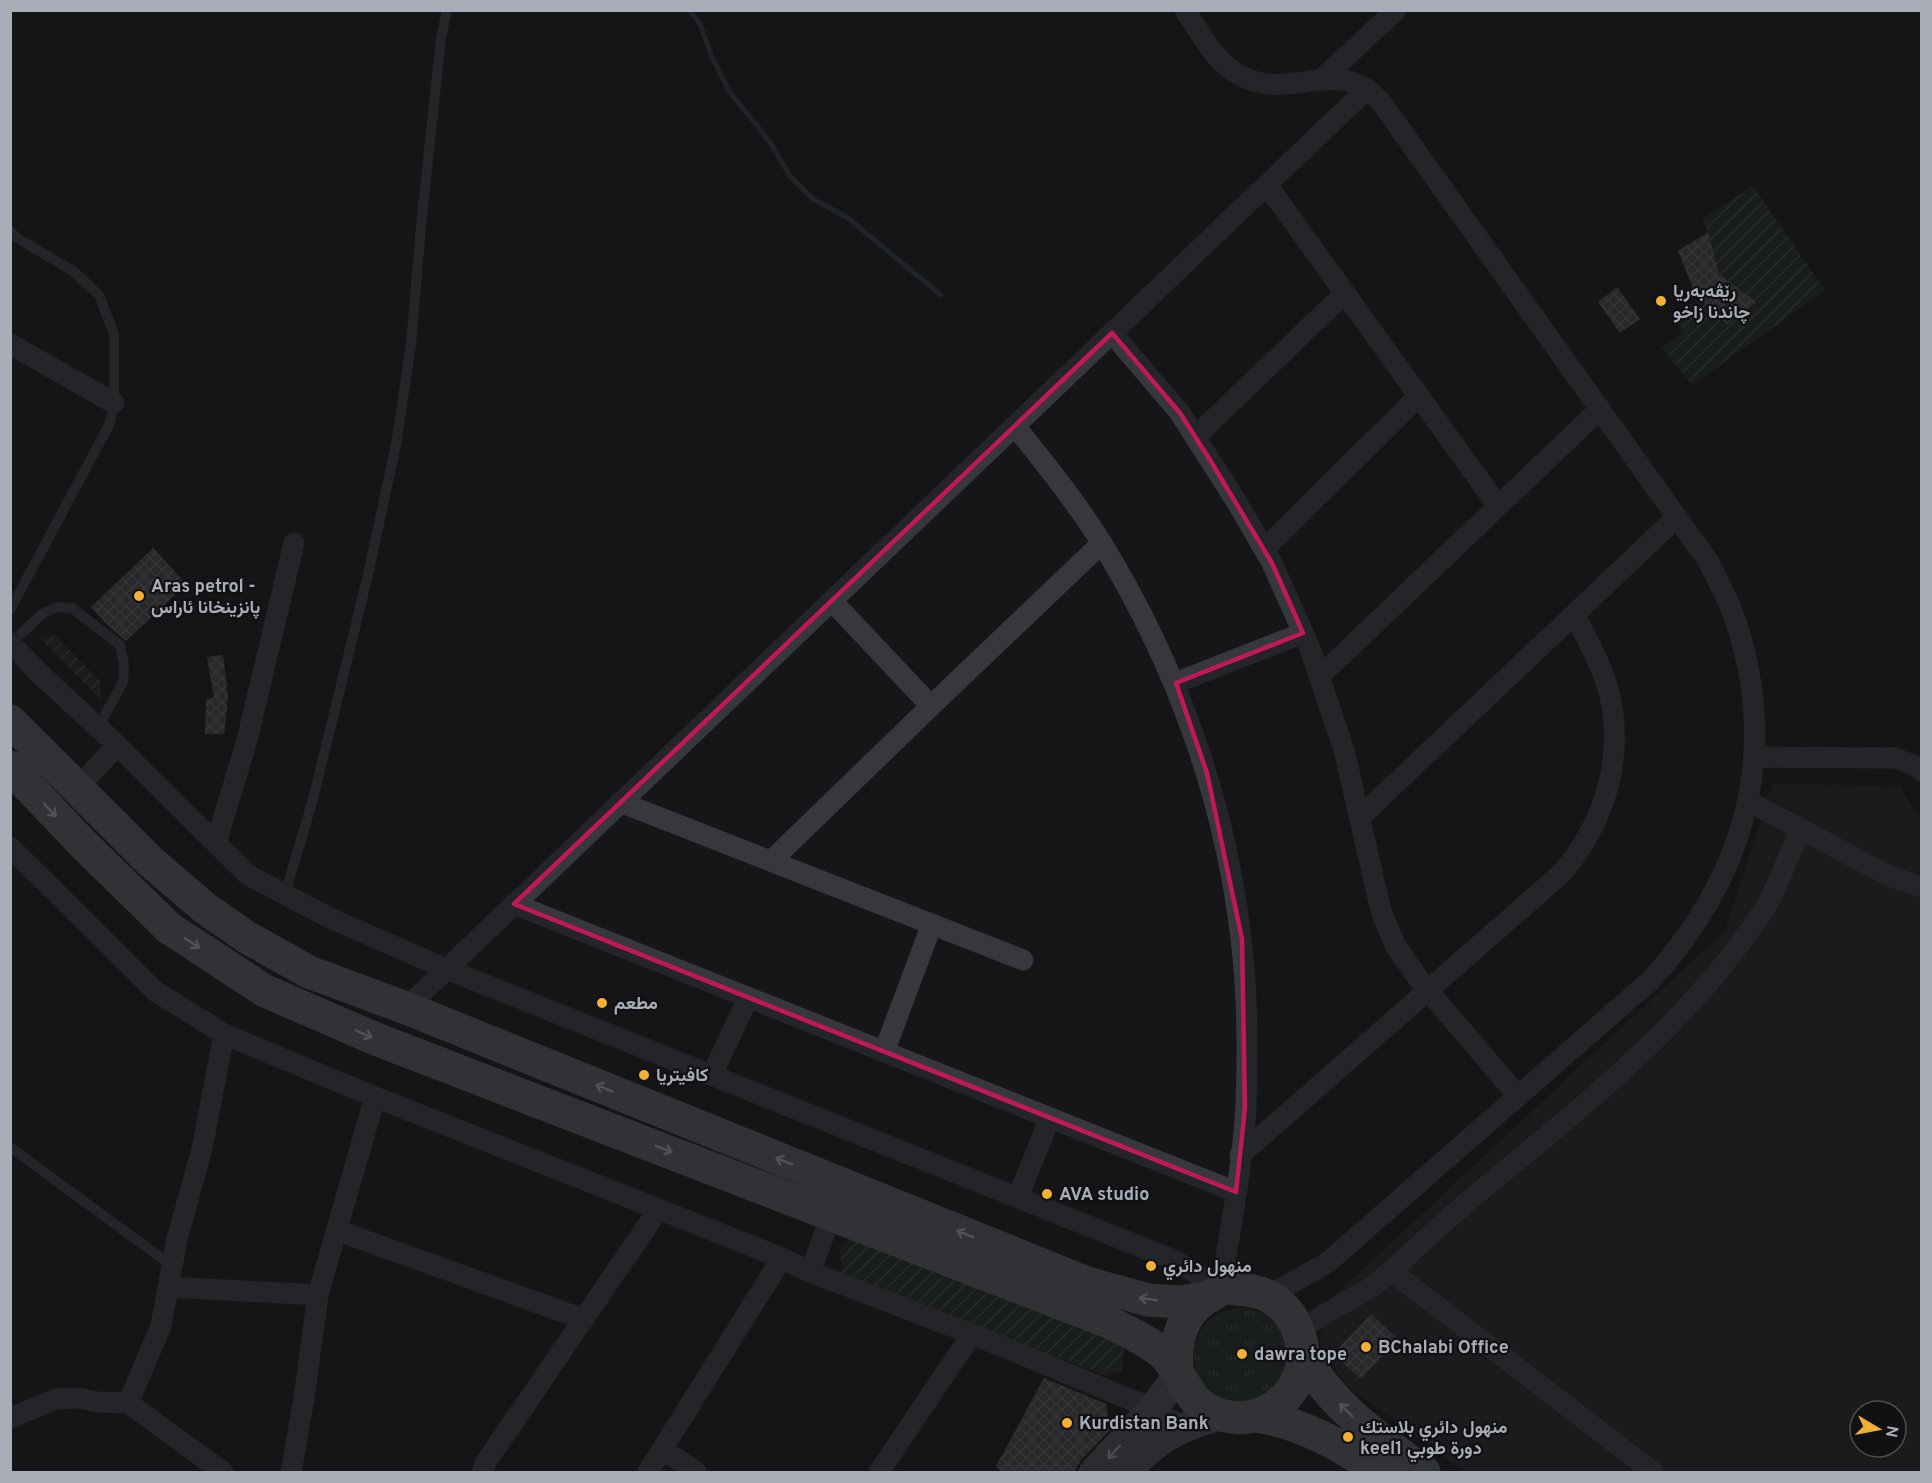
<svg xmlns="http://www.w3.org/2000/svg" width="1932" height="1483" viewBox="0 0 1932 1483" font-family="Overpass,Vazirmatn,sans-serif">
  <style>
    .built { fill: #222225; fill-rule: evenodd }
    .grass { fill: url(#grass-tufts) }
    .garden { fill: url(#garden-furrows) }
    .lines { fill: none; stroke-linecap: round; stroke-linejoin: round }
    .stream { stroke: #2c353c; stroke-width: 5 }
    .building { fill: url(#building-cross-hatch) }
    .lane { stroke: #37383d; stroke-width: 10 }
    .street { stroke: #37383d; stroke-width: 21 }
    .secondary { stroke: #45474d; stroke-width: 30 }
    .primary { stroke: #53555c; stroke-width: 33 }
    .oneway { stroke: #979ba6 }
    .oneway2 { stroke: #858993 }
    .marked { fill: none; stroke: #c2185b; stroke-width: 4.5; stroke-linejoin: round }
    .poi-dot { fill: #f2b134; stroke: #111113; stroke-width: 2 }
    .labels { text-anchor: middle; stroke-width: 4.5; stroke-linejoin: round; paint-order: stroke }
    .poi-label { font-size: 18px; font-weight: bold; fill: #a8adb8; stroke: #111113; text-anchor: start }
  </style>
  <defs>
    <pattern id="grass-tufts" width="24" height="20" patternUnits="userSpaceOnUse" patternTransform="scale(1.5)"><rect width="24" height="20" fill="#1e261f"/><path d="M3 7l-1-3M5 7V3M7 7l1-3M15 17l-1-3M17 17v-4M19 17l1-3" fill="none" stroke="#3c433d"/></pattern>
    <pattern id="garden-furrows" width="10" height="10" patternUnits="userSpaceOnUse" patternTransform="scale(1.5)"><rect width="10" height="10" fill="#1e261f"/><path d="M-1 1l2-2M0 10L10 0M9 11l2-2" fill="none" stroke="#3c433d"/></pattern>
    <pattern id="building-cross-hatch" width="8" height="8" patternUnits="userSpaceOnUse" patternTransform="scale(1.5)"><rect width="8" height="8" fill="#404145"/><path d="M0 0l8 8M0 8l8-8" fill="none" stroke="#595a5e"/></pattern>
  </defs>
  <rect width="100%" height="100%" fill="#161618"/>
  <!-- built -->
  <path class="built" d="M1773 783 1901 787 1922 824 1921 1472H1465L1346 1385 1319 1342 1329 1301 1725 931ZM1860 1411H1896V1447H1860Z"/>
  <!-- grass -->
  <circle class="grass" cx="1241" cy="1355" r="47"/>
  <!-- garden -->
  <g class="garden">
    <path d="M1753 186 1825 290 1692 385 1662 348 1683 331 1673 315 1701 299 1719 274 1708 232 1702 219Z"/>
    <path d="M55 635 101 682 100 699 40 638Z"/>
    <path d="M851 1236 1100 1331 1124 1346 1122 1370 1106 1376 842 1274 840 1250Z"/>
  </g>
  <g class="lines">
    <!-- stream -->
    <path class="stream" d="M689 10 700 24 712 57 729 91 770 142 790 176 813 199 848 218 941 295"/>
  </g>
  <!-- building -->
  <g class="building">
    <path d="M1708 232 1719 274 1756 302 1727 324 1695 293 1678 251Z"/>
    <path d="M1617 287 1640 319 1620 333 1598 302Z"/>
    <path d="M153 548 186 584 126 641 110 627 91 607Z"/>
    <path d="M223 655 228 697 224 734H205L206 700 214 697 207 657Z"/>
    <path d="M1371 1314 1398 1339 1361 1379 1333 1354Z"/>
    <path d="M1044 1378 1106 1404 1110 1430 1081 1460 1073 1473H1003L996 1466Z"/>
  </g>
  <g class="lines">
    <!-- lane -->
    <g class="lane">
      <path d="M10 231 17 238 73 271 99 295 114 334V403L109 425 10 610"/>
      <path d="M11 643 42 614 57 607 72 608 120 645 124 665 123 682 98 728"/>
      <path d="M285 894 313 799 367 579 396 445 411 344 421 226 441 38 447 10"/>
      <path d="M10 1147 172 1266"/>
    </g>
    <!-- street -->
    <g class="street">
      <path d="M1185 10C1200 32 1214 61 1238 74 1290 105 1336 52 1381 102L1708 561C1719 583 1731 604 1738 628 1779 760 1742 880 1651 980L1327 1263 1268 1296"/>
      <path d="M1321 80 1396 10"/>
      <path d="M1267 185 1498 506"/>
      <path d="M1112 333 1180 413 1238 504 1272 563 1309 646 1344 750 1381 911 1395 945 1420 981 1518 1096"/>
      <path d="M10 344 114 403"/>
      <path d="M1015 426C1046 465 1077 503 1103 545 1176 665 1225 799 1241 939 1248 994 1248 1050 1246 1105 1243 1166 1230 1228 1221 1288"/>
      <path d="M1195 437 1345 293"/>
      <path d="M1264 549 1419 396"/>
      <path d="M832 601 931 706"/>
      <path d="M10 643 39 673 117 745 248 875 328 917 446 969 1176 1261 1207 1280 1217 1293"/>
      <path d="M1319 677 1600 409"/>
      <path d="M1175 683 1303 633"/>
      <path d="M1754 757 1895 758 1911 764 1922 771"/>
      <path d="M78 788 117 745"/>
      <path d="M1748 801 1889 876 1922 887"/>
      <path d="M620 802 1023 960"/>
      <path d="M1359 818 1677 517"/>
      <path d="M216 843 247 740 294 543"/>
      <path d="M10 847 155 991 224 1034 375 1097 782 1258 810 1272 972 1334 1153 1409 1183 1427"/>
      <path d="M771 861 931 706 1102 543"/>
      <path d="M514 904 1236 1192"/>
      <path d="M406 1008 1367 89"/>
      <path d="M884 1052 932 924"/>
      <path d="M712 1075 748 998"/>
      <path d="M1240 1155 1562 873C1604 823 1624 761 1610 696 1603 668 1588 641 1575 615"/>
      <path d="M1018 1197 1050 1118"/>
      <path d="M336 1230 583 1319"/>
      <path d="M1391 1271 1653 1472"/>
      <path d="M810 1272 832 1214"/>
      <path d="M169 1287 318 1295"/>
      <path d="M1299 1329 1372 1287 1388 1274C1421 1243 1455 1212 1490 1183 1588 1102 1692 1020 1763 911 1777 890 1789 853 1801 829"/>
      <path d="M128 1403 161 1326 177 1239 202 1149 224 1034"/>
      <path d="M10 1418 56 1399 78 1398 98 1402 128 1403 223 1472"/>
      <path d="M662 1449 696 1472"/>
      <path d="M291 1472 304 1398 318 1295 375 1097"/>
      <path d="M482 1472 486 1462 658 1210"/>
      <path d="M648 1472 782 1258"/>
      <path d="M879 1472 972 1334"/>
    </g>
    <!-- secondary -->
    <g class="secondary">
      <path d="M1094 1472 1153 1409 1179 1374"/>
      <path d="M1126 1472C1159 1437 1175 1429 1221 1415"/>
    </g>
    <!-- primary -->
    <g class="primary">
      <path d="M10 721 150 861 206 909 248 938 309 972 406 1008 1087 1283 1148 1300 1179 1302 1206 1298"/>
      <path d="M10 767 84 845 169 928 265 991 376 1039 1109 1322C1126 1331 1145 1339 1160 1351 1186 1372 1183 1404 1221 1415 1244 1422 1267 1415 1284 1399 1298 1385 1306 1365 1302 1345 1295 1310 1273 1290 1236 1289 1232 1289 1227 1287 1223 1288 1219 1289 1216 1293 1212 1295 1183 1309 1175 1338 1177 1368"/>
      <path d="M1304 1355C1330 1406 1379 1438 1424 1472"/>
      <path d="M1256 1416C1302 1423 1342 1445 1379 1472"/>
    </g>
  </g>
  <!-- one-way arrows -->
  <defs><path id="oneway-shaft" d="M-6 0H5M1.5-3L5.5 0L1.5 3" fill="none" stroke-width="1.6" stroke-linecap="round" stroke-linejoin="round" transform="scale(1.5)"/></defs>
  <g class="oneway">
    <use href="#oneway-shaft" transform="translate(50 810) rotate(47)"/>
    <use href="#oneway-shaft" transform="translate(192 943) rotate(33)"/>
    <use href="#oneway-shaft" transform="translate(364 1034) rotate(24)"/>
    <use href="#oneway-shaft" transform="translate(604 1088) rotate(-158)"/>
    <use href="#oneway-shaft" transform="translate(664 1149) rotate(21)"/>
    <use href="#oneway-shaft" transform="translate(784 1161) rotate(-158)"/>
    <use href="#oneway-shaft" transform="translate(965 1234) rotate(-158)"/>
    <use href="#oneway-shaft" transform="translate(1148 1299) rotate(-172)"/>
    <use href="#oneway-shaft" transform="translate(1346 1410) rotate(-135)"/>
  </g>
  <use class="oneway2" href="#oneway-shaft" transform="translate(1114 1452) rotate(133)"/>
  <!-- marked area -->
  <path d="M0 0H1932V1483H0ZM1112 333 1180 413 1210 460 1272 563 1303 633 1176 683 1207 773 1242 939 1245 1108 1236 1192 514 904Z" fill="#161618" fill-opacity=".55" fill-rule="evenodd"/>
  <path class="marked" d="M1112 333 1180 413 1210 460 1272 563 1303 633 1176 683 1207 773 1242 939 1245 1108 1236 1192 514 904Z"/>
  <!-- markers -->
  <g class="poi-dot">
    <circle cx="1661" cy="301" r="6"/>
    <circle cx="139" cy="596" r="6"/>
    <circle cx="602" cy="1003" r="6"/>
    <circle cx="644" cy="1075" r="6"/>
    <circle cx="1047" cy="1194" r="6"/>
    <circle cx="1151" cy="1266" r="6"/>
    <circle cx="1366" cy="1347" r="6"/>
    <circle cx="1242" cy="1354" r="6"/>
    <circle cx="1067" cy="1423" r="6"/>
    <circle cx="1348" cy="1437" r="6"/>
  </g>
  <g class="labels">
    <!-- poi labels -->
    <g class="poi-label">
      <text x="1673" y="297">رێڤه‌به‌ريا<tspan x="1673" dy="21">چاندنا زاخو</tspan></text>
      <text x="151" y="592">Aras petrol -<tspan x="151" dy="21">پانزینخانا ئاراس</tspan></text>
      <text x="614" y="1009">مطعم</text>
      <text x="656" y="1081">كافيتريا</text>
      <text x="1059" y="1200">AVA studio</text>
      <text x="1163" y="1272">منهول دائري</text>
      <text x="1378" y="1353">BChalabi Office</text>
      <text x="1254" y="1360">dawra tope</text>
      <text x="1079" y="1429">Kurdistan Bank</text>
      <text x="1360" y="1433">منهول دائري بلاستك<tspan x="1360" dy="21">keel1 دورة طوبي</tspan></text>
    </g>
  </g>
  <!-- border -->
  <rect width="1932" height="1483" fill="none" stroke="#a8adb8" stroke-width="24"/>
  <!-- north arrow -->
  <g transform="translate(1878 1429) rotate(100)"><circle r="28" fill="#111113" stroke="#4d4f55" stroke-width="1.5"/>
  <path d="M0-4.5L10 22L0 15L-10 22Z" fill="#f2b134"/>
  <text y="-9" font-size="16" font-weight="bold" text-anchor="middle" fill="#a8adb8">N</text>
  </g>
</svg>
